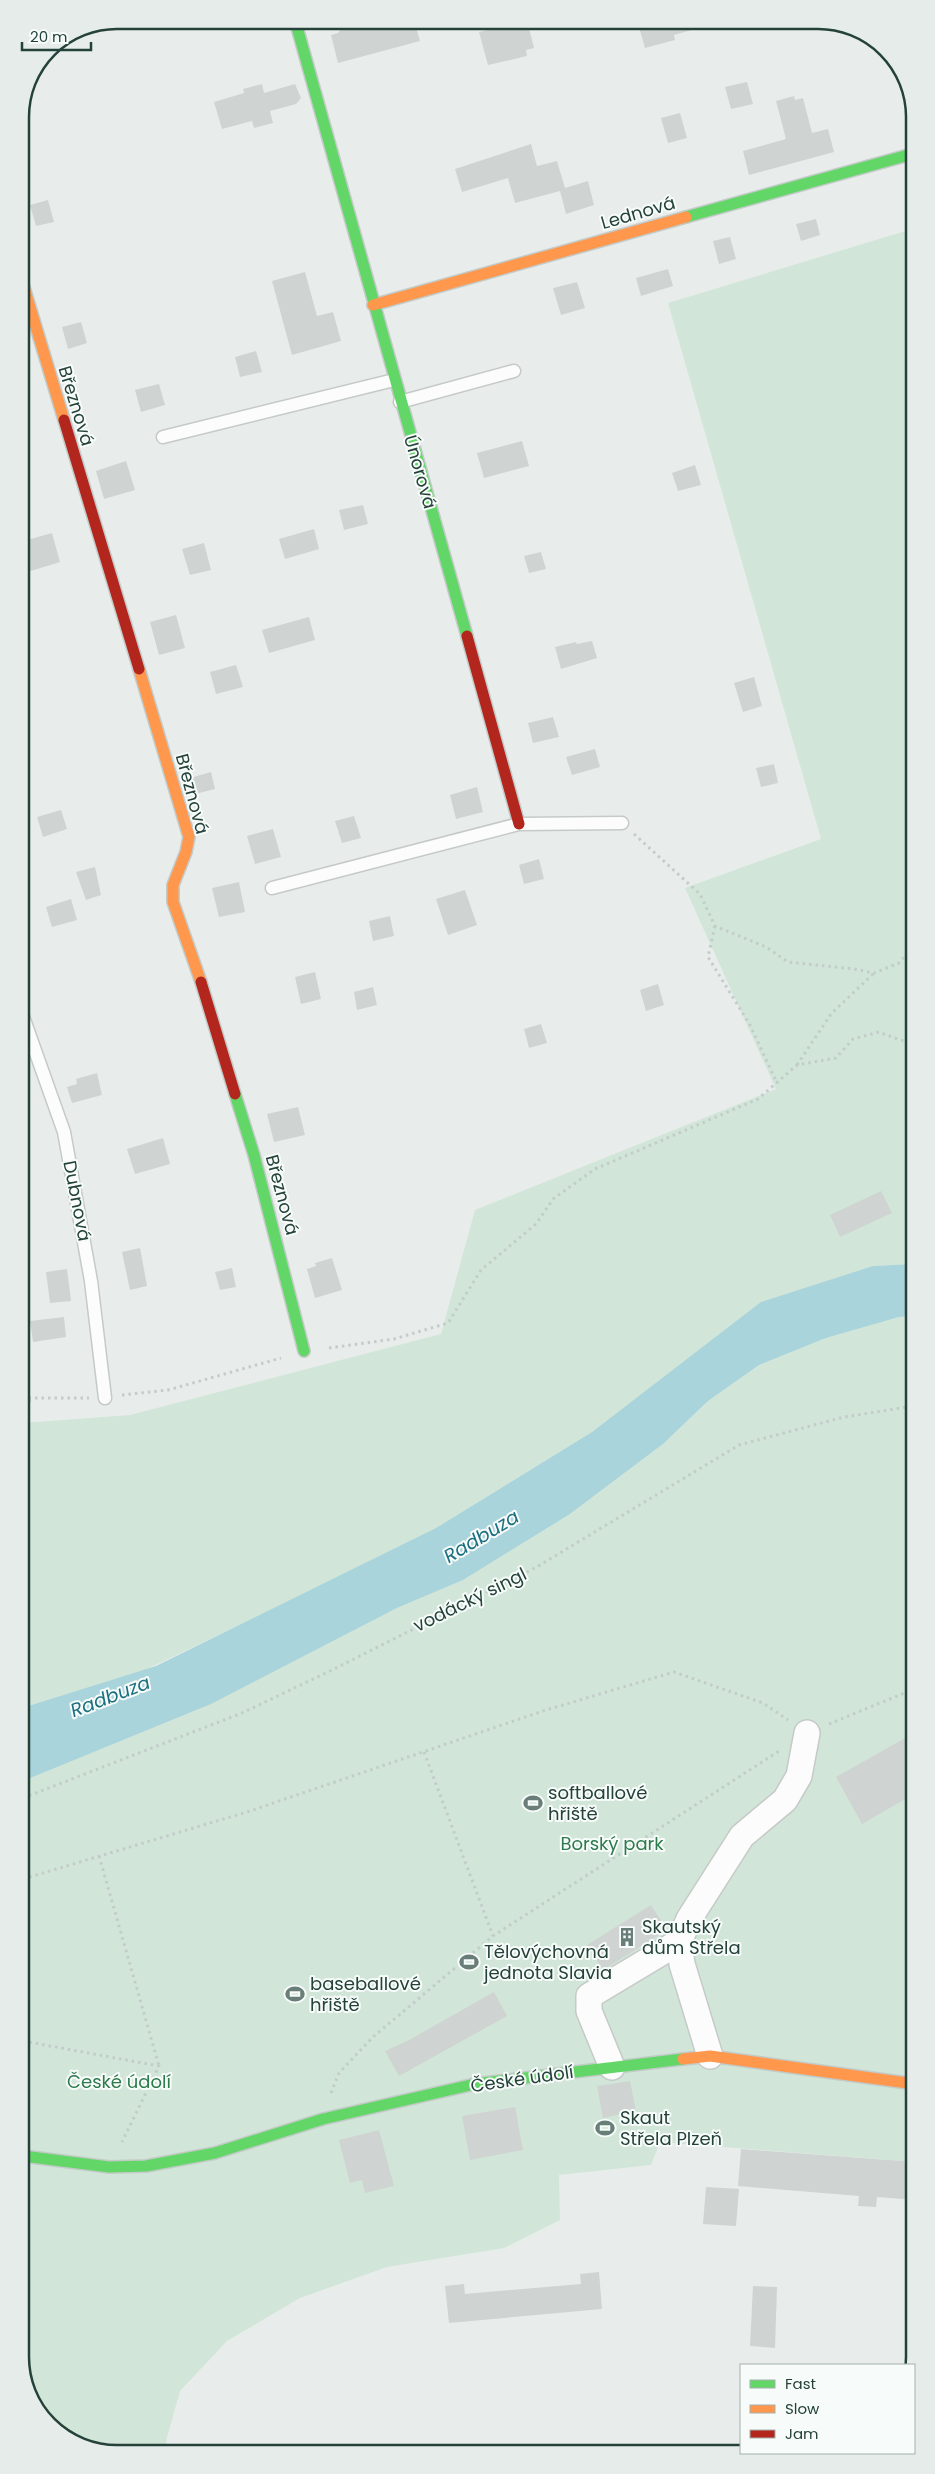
<svg xmlns="http://www.w3.org/2000/svg" width="935" height="2474" viewBox="0 0 935 2474" font-family="Poppins,sans-serif">
  <style>
    .green { fill: #d1e6d8 }
    .water { fill: #a9d4db }
    .building { fill: #cfd4d2 }
    .lines { fill: none; stroke-linecap: round; stroke-linejoin: round }
    .lane-casing { stroke: #c5cac8; stroke-width: 15 }
    .street-casing { stroke: #c5cac8; stroke-width: 28 }
    .fast-casing { stroke: #c3cbc8; stroke-width: 14 }
    .slow-casing { stroke: #c3cbc8; stroke-width: 14 }
    .jam-casing { stroke: #c3cbc8; stroke-width: 14 }
    .path { stroke: #c3ccca; stroke-width: 3; stroke-dasharray: 2.5 4; stroke-linecap: butt }
    .lane { stroke: #fcfcfc; stroke-width: 12 }
    .street { stroke: #fcfcfc; stroke-width: 25 }
    .fast { stroke: #63d668; stroke-width: 11 }
    .slow { stroke: #ff974d; stroke-width: 11 }
    .jam { stroke: #b3261e; stroke-width: 11 }
    .labels { text-anchor: middle; stroke-width: 4; stroke-linejoin: round; paint-order: stroke }
    .street-label { font-size: 18px; fill: #24423a; stroke: #f7fbf9 }
    .poi-label { font-size: 18px; fill: #24423a; stroke: #f7fbf9; text-anchor: start }
    .park-label { font-size: 18px; fill: #2d7a4b; stroke: #f7fbf9 }
    .water-label { font-size: 19px; font-style: italic; fill: #1c6f80; stroke: #f7fbf9 }
    .rim { fill: none; stroke: #24423a; stroke-width: 2.5 }
  </style>
  <rect width="100%" height="100%" fill="#e8edeb"/>
  <!-- green -->
  <g class="green">
    <path d="M912 229 913 1264 873 1266 673 1370 592 1432 436 1528 320 1587 145 1670 22 1708V1423L130 1415 441 1334 475 1210 776 1089 685 888 821 839 668 303Z"/>
    <path d="M913 1316 915 2162 660 2142 651 2165 559 2175 560 2220 504 2248 387 2267 300 2298 227 2341 180 2391 166 2441 169 2454H110L53 2430 23 2383V1781L201 1708 397 1608 463 1580 570 1514 663 1444 708 1401 759 1365 826 1338 899 1317Z"/>
  </g>
  <!-- water -->
  <path class="water" d="M913 1264V1316L899 1317 826 1338 759 1365 708 1401 663 1444 570 1514 463 1580 397 1608 211 1704 23 1781 22 1708 156 1666 436 1528 592 1432 761 1302 873 1266Z"/>
  <!-- building -->
  <g class="building">
    <path d="M391 20H414L420 41 338 63 331 35 338 33 344 24 353 29 361 27V30Z"/>
    <path d="M527 20 534 48 526 50 527 56 488 65 479 32Z"/>
    <path d="M637 20H706V26L674 35 675 40 645 48Z"/>
    <path d="M747 82 753 104 731 109 725 87Z"/>
    <path d="M262 84 264 93 295 84 301 98 296 104 270 111 273 123 254 128 252 121 222 129 214 102 244 93 243 89Z"/>
    <path d="M794 96 795 100 803 98 812 133 828 129 834 152 749 175 743 151 786 139 776 101Z"/>
    <path d="M680 113 687 138 668 143 661 118Z"/>
    <path d="M531 144 537 166 557 161 565 188 588 181 594 205 566 214 560 191 515 203 508 178 462 192 455 169Z"/>
    <path d="M48 200 54 222 36 226 30 205Z"/>
    <path d="M816 219 820 235 801 241 796 224Z"/>
    <path d="M730 237 736 259 719 264 713 241Z"/>
    <path d="M668 269 673 286 641 296 636 278Z"/>
    <path d="M305 272 317 316 333 312 341 341 292 355 272 281Z"/>
    <path d="M577 282 585 308 561 315 553 288Z"/>
    <path d="M81 322 87 343 68 349 62 327Z"/>
    <path d="M256 351 262 372 240 377 235 357Z"/>
    <path d="M159 384 165 405 141 412 135 390Z"/>
    <path d="M522 441 529 466 484 478 477 453Z"/>
    <path d="M126 461 135 490 104 499 96 471Z"/>
    <path d="M695 465 701 485 678 491 672 473Z"/>
    <path d="M363 505 368 524 344 530 339 510Z"/>
    <path d="M314 529 319 549 285 559 279 539Z"/>
    <path d="M52 533 60 562 24 573 21 553 29 550 27 540Z"/>
    <path d="M204 543 211 570 190 575 182 549Z"/>
    <path d="M541 552 546 569 529 573 524 556Z"/>
    <path d="M176 615 185 648 159 655 150 622Z"/>
    <path d="M309 617 315 640 269 653 262 630Z"/>
    <path d="M592 641 597 658 561 669 555 647 576 642 577 644Z"/>
    <path d="M236 665 243 687 216 694 210 672Z"/>
    <path d="M754 677 762 706 743 712 734 683Z"/>
    <path d="M553 717 559 737 533 743 528 723Z"/>
    <path d="M595 749 600 767 572 775 566 757Z"/>
    <path d="M774 764 778 783 761 787 756 768Z"/>
    <path d="M211 772 215 789 195 794 190 778Z"/>
    <path d="M477 787 483 812 456 819 450 795Z"/>
    <path d="M61 810 67 829 43 837 37 817Z"/>
    <path d="M354 816 361 838 342 843 335 821Z"/>
    <path d="M273 829 281 857 255 864 247 836Z"/>
    <path d="M539 859 544 879 524 884 519 865Z"/>
    <path d="M95 867 101 895 86 900 76 872Z"/>
    <path d="M239 882 245 912 219 917 212 888Z"/>
    <path d="M465 890 477 925 448 935 436 899Z"/>
    <path d="M71 899 77 920 52 927 46 907Z"/>
    <path d="M390 916 394 936 373 941 369 921Z"/>
    <path d="M315 972 321 999 301 1004 295 977Z"/>
    <path d="M658 984 664 1005 646 1011 640 990Z"/>
    <path d="M373 987 377 1005 357 1010 354 992Z"/>
    <path d="M541 1024 547 1043 529 1048 524 1029Z"/>
    <path d="M97 1073 102 1095 72 1103 67 1087 77 1084 76 1079Z"/>
    <path d="M298 1107 305 1135 274 1142 267 1114Z"/>
    <path d="M163 1138 170 1164 135 1174 127 1149Z"/>
    <path d="M881 1191 892 1213 840 1237 830 1215Z"/>
    <path d="M140 1248 147 1286 130 1290 122 1252Z"/>
    <path d="M332 1258 342 1290 315 1298 307 1269 316 1266 315 1263Z"/>
    <path d="M232 1268 236 1287 220 1290 215 1272Z"/>
    <path d="M67 1269 71 1301 50 1303 46 1272Z"/>
    <path d="M64 1317 66 1337 33 1342 30 1321Z"/>
    <path d="M914 1733V1794L862 1824 836 1777Z"/>
    <path d="M651 1905 667 1930 603 1970 587 1945Z"/>
    <path d="M494 1992 507 2016 399 2076 385 2051 409 2040Z"/>
    <path d="M630 2081 636 2111 603 2118 597 2086Z"/>
    <path d="M515 2107 523 2150 470 2160 462 2116Z"/>
    <path d="M379 2130 394 2186 365 2193 362 2180 350 2183 339 2140Z"/>
    <path d="M741 2149 915 2162V2200L877 2197 876 2207 858 2206 859 2196 738 2186Z"/>
    <path d="M706 2187 739 2189 736 2226 703 2224Z"/>
    <path d="M599 2272 602 2309 449 2323 445 2286 464 2284 465 2294 581 2284 580 2274Z"/>
    <path d="M753 2286 777 2287 775 2348 750 2346Z"/>
  </g>
  <g class="lines">
    <!-- lane casing -->
    <g class="lane-casing">
      <g id="lane">
        <path d="M400 402 514 371"/>
        <path d="M163 437 394 380"/>
        <path d="M272 888 519 824 622 823"/>
        <path d="M21 1011 64 1132 91 1281 105 1398"/>
      </g>
    </g>
    <!-- street casing -->
    <g class="street-casing">
      <g id="street">
        <path d="M710 2056 682 1964 679 1942 689 1919 742 1836 785 1800 799 1776 807 1733"/>
        <path d="M612 2067 589 2011V1996L679 1942"/>
      </g>
    </g>
    <!-- fast casing -->
    <g class="fast-casing">
      <g id="fast">
        <path d="M295 20 467 636"/>
        <path d="M686 217 912 154"/>
        <path d="M235 1094 254 1155 304 1351"/>
        <path d="M23 2156 109 2167 146 2166 215 2153 323 2119 475 2084 683 2059"/>
      </g>
    </g>
    <!-- slow casing -->
    <g class="slow-casing">
      <g id="slow">
        <path d="M20 274 64 420"/>
        <path d="M373 305 686 217"/>
        <path d="M139 669 189 837 186 852 173 885V902L201 982"/>
        <path d="M683 2059 710 2056 915 2084"/>
      </g>
    </g>
    <!-- jam casing -->
    <g class="jam-casing">
      <g id="jam">
        <path d="M64 420 139 669"/>
        <path d="M467 636 519 824"/>
        <path d="M201 982 235 1094"/>
      </g>
    </g>
    <!-- path -->
    <g class="path">
      <path d="M634 834 700 894 715 926 766 947 788 962 854 969 874 973 899 963 913 946"/>
      <path d="M715 926 708 957 750 1025 777 1083"/>
      <path d="M797 1065 831 1014 874 973"/>
      <path d="M329 1348 394 1339 448 1323 481 1270 536 1224 553 1199 595 1169 758 1099 797 1065 836 1058 853 1039 879 1032 900 1040 913 1042"/>
      <path d="M122 1395 168 1390 281 1358"/>
      <path d="M22 1398H89"/>
      <path d="M22 1402 34 1400"/>
      <path d="M829 1724 914 1689"/>
      <path d="M424 1752 493 1936"/>
      <path d="M23 1798 242 1713 330 1671 535 1568 739 1445 844 1417 914 1406"/>
      <path d="M99 1856 159 2066"/>
      <path d="M23 1879 247 1812 546 1710 674 1672 763 1703 788 1720"/>
      <path d="M23 2041 159 2066 122 2142"/>
      <path d="M331 2093 339 2073 373 2037 493 1936 779 1751"/>
    </g>
    <!-- lane -->
    <use href="#lane" class="lane"/>
    <!-- street -->
    <use href="#street" class="street"/>
    <!-- fast -->
    <use href="#fast" class="fast"/>
    <!-- slow -->
    <use href="#slow" class="slow"/>
    <!-- jam -->
    <use href="#jam" class="jam"/>
  </g>
  <!-- icons -->
  <defs>
    <g id="stadium-bare" transform="scale(1.5)"><path d="M0-5a6.5 5 0 1 0 0 10a6.5 5 0 1 0 0-10ZM-3.5-1.8h7v3.6h-7Z" fill="#697e78" stroke="#f7fbf9" stroke-width="2.5" paint-order="stroke"/></g>
    <g id="building-bare" transform="scale(1.5)"><path d="M-4-6H4V6H1V3H-1V6H-4ZM-2.5-4.3h1.7v1.8h-1.7ZM.8-4.3h1.7v1.8H.8ZM-2.5-1h1.7V.8h-1.7ZM.8-1h1.7V.8H.8Z" fill="#697e78" stroke="#f7fbf9" stroke-width="2.5" paint-order="stroke"/></g>
  </defs>
  <g fill-rule="evenodd">
    <use href="#stadium-bare" x="533" y="1803"/>
    <use href="#building-bare" x="627" y="1937"/>
    <use href="#stadium-bare" x="469" y="1962"/>
    <use href="#stadium-bare" x="295" y="1994"/>
    <use href="#stadium-bare" x="605" y="2128"/>
  </g>
  <g class="labels">
    <!-- street labels -->
    <g class="street-label">
      <text transform="translate(638 213) rotate(-16)" y="6">Lednová</text>
      <text transform="translate(76 406) rotate(73)" y="6">Březnová</text>
      <text transform="translate(420 472) rotate(74)" y="6">Únorová</text>
      <text transform="translate(192 794) rotate(75)" y="6">Březnová</text>
      <text transform="translate(282 1195) rotate(75)" y="6">Březnová</text>
      <text transform="translate(77 1201) rotate(79)" y="6">Dubnová</text>
      <text transform="translate(470 1600) rotate(-26)" y="6">vodácký singl</text>
      <text transform="translate(522 2079) rotate(-8)" y="6">České údolí</text>
    </g>
    <!-- poi labels -->
    <g class="poi-label">
      <text x="548" y="1799">softballové<tspan x="548" dy="21">hřiště</tspan></text>
      <text x="642" y="1933">Skautský<tspan x="642" dy="21">dům Střela</tspan></text>
      <text x="484" y="1958">Tělovýchovná<tspan x="484" dy="21">jednota Slavia</tspan></text>
      <text x="310" y="1990">baseballové<tspan x="310" dy="21">hřiště</tspan></text>
      <text x="620" y="2124">Skaut<tspan x="620" dy="21">Střela Plzeň</tspan></text>
    </g>
    <!-- park labels -->
    <g class="park-label">
      <text x="612" y="1850">Borský park</text>
      <text x="119" y="2088">České údolí</text>
    </g>
    <!-- water labels -->
    <g class="water-label">
      <text transform="translate(481 1536) rotate(-31)" y="7">Radbuza</text>
      <text transform="translate(110 1696) rotate(-21)" y="7">Radbuza</text>
    </g>
  </g>
  <!-- crop -->
  <path d="M0 0H935V2474H0ZM117 29H818A88 88 0 0 1 906 117V2357A88 88 0 0 1 818 2445H117A88 88 0 0 1 29 2357V117A88 88 0 0 1 117 29Z" fill="#e6ecea" fill-rule="evenodd"/>
  <path class="rim" d="M117 29H818A88 88 0 0 1 906 117V2357A88 88 0 0 1 818 2445H117A88 88 0 0 1 29 2357V117A88 88 0 0 1 117 29Z"/>
  <!-- legend -->
  <rect x="740" y="2364" width="175" height="90" fill="#f7fbf9" stroke="#a3b1ad"/>
  <rect x="750" y="2380" width="25" height="8" fill="#63d668" stroke="#a3b1ad"/>
  <text x="785" y="2389" font-size="15" fill="#24423a">Fast</text>
  <rect x="750" y="2405" width="25" height="8" fill="#ff974d" stroke="#a3b1ad"/>
  <text x="785" y="2414" font-size="15" fill="#24423a">Slow</text>
  <rect x="750" y="2430" width="25" height="8" fill="#b3261e" stroke="#a3b1ad"/>
  <text x="785" y="2439" font-size="15" fill="#24423a">Jam</text>
  <!-- scale -->
  <path d="M22 42v8h69v-8" fill="none" stroke="#24423a" stroke-width="2.5"/>
  <text x="30" y="42" font-size="15" fill="#24423a" stroke="#f7fbf9" stroke-width="4" paint-order="stroke">20 m</text>
</svg>
